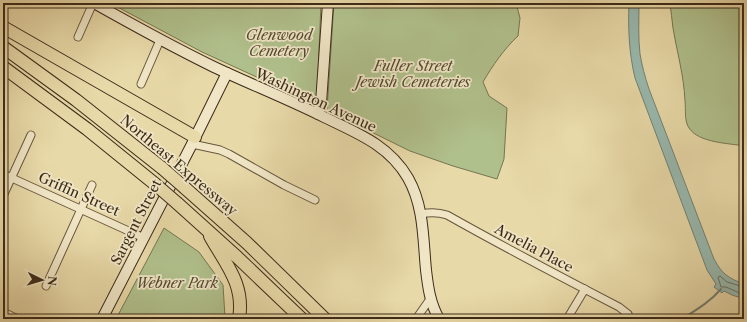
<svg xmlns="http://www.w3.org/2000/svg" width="747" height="322" viewBox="0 0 747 322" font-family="'Libre Caslon Text',serif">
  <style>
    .green { fill: #b0c08c; stroke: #767652 }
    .water { fill: #98b9af; stroke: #748073 }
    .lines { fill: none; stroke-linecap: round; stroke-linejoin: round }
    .shore { stroke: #6a7264; stroke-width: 1 }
    .stream { stroke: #748073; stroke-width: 2 }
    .street-casing { stroke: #68563d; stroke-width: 9 }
    .secondary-casing { stroke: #3d2b19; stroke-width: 12 }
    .highway-casing { stroke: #3d2b19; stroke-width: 14 }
    .street { stroke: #f0e6c6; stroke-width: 7 }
    .secondary { stroke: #f0e6c6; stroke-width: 10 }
    .highway { stroke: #e8d9a8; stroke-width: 12 }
    .highway-bridge-casing { stroke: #3d2b19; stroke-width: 14; stroke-linecap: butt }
    .highway-bridge { stroke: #e8d9a8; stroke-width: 12 }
    .labels { text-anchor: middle; stroke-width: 3.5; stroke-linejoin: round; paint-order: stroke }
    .park-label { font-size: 14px; font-style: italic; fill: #544930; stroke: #f0e6c6 }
    .street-label { font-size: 14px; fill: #3d2b19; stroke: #f0e6c6 }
  </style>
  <rect width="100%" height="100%" fill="#e8d9a8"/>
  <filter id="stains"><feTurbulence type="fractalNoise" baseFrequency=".005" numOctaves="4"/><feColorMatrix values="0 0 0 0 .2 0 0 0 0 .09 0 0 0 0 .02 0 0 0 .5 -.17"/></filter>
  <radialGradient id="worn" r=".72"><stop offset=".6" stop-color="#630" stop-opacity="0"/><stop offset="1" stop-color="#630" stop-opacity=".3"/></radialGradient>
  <!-- green -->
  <g class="green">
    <path d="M110 3H321L317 98C314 101 313 102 309 101L202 52Z"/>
    <path d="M334 3H516L520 18 518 36C504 49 493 65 483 82L489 96 507 108 504 159 497 179 453 166 410 151 327 110Z"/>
    <path d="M670 3H744V146C728 143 699 143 689 128 684 121 686 109 685 101 684 76 677 52 673 28 672 20 671 11 670 3Z"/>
    <path d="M164 228 199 252 223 285 225 317 224 319H116Z"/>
  </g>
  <!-- water -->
  <path class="water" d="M629 3H639C639 20 638 37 640 54 642 66 645 77 649 89L714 259C722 274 728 278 744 284V299L732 295 724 291 722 293 714 287 716 284 707 270 635 78C629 53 628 29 629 3Z"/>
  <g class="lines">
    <!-- shore -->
    <path class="shore" d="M744 287 727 282 720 276 718 277 721 287H726L744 295"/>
    <!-- stream -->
    <path class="stream" d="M682 319C696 310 710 302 721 289"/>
    <!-- street casing -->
    <g class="street-casing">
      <g id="street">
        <path d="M78 37 93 3"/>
        <path d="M141 84 160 40"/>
        <path d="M192 144 220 150 229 154 284 185 315 200"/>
        <path d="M3 174 144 238"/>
        <path d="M3 196 31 135"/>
        <path d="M421 214C430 212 438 212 447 215 504 247 561 277 619 307L628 314 630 319"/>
        <path d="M46 286 92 185"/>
        <path d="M3 312 18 319"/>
        <path d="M416 319 430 299"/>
        <path d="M567 319 585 289"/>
      </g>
    </g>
    <!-- secondary casing -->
    <g class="secondary-casing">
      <g id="secondary">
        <path d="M94 3C133 25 173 47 214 67 250 84 288 99 324 117 357 133 389 145 408 178 424 206 423 239 426 270 428 287 430 303 439 319"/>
        <path d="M318 114 321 103 328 3"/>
        <path d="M102 319 192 144 227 73"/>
      </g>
    </g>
    <!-- highway casing -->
    <g class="highway-casing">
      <g id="highway">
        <path d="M3 27 195 137"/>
        <path d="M3 47 76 100 162 168"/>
        <path d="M3 67 87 129 155 184"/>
        <path d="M185 188 247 243 325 319"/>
        <path d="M177 203 237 257 302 319"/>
        <path d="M210 236C225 263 245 284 239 319"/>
      </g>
    </g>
    <!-- street -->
    <use href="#street" class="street"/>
    <!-- secondary -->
    <use href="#secondary" class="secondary"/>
    <!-- highway -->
    <use href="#highway" class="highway"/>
    <!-- highway-bridge casing -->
    <g class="highway-bridge-casing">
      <g id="highway-bridge">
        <path d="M162 168 185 188"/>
        <path d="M155 184 177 203"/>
      </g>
    </g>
    <!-- highway-bridge -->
    <use href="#highway-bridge" class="highway-bridge"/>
  </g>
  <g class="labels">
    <!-- park labels -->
    <g class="park-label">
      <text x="279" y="40">Glenwood<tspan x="279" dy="16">Cemetery</tspan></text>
      <text x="413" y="71">Fuller Street<tspan x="413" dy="16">Jewish Cemeteries</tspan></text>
      <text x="177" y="288">Webner Park</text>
    </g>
    <!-- street labels -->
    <g class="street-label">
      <text transform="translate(316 100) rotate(25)" y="5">Washington Avenue</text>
      <text transform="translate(179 165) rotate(40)" y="5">Northeast Expressway</text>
      <text transform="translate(79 194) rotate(24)" y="5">Griffin Street</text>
      <text transform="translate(136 222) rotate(-63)" y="5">Sargent Street</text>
      <text transform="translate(534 248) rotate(28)" y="5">Amelia Place</text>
    </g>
  </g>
  <!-- margin -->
  <rect width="747" height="322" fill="none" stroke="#e8d9a8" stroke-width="16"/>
  <rect x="4" y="4" width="739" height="314" fill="none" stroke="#3d2b19" stroke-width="2"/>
  <rect x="8" y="8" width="731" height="306" fill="none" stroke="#3d2b19"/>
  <!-- north arrow -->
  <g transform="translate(42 280) rotate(95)" stroke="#f0e6c6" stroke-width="3" paint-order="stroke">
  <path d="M0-3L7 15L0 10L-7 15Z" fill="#3d2b19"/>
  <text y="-6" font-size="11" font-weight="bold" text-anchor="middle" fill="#3d2b19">N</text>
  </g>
  <rect width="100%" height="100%" filter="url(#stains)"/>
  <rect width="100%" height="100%" fill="url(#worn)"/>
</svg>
